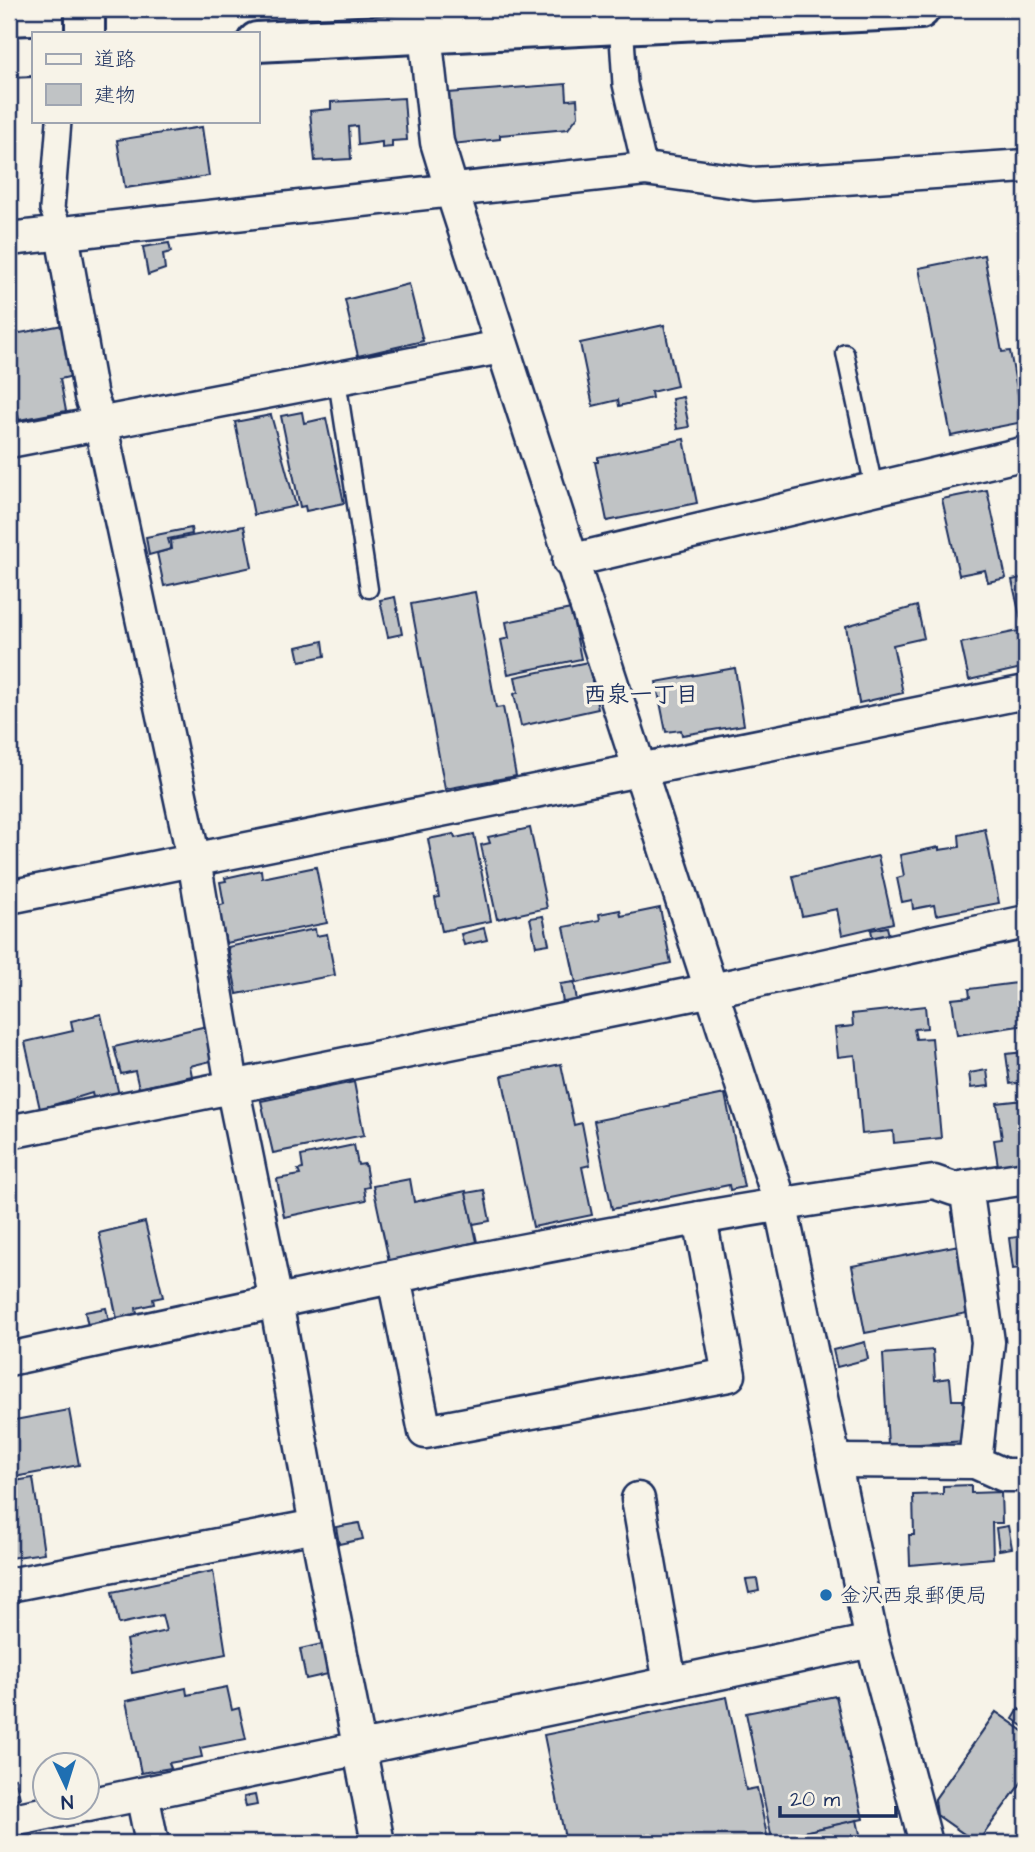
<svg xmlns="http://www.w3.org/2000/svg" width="1035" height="1852" viewBox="0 0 1035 1852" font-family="'Architects Daughter','Klee One',sans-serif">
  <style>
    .building { fill: #c0c3c5; stroke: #1b2f5e; stroke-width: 2 }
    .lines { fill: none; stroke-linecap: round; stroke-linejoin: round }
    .service-casing { stroke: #1b2f5e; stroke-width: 21 }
    .pedestrian-casing { stroke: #1b2f5e; stroke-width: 28 }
    .minor-casing { stroke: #1b2f5e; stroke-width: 37 }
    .tertiary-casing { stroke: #1b2f5e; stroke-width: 44 }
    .trunk-casing { stroke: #1b2f5e; stroke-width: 44 }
    .service { stroke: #f7f3e8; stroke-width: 16 }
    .pedestrian { stroke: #f7f3e8; stroke-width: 23 }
    .minor { stroke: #f7f3e8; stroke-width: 32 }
    .tertiary { stroke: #f7f3e8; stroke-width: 38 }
    .trunk { stroke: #f7f3e8; stroke-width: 38 }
    .poi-dot { fill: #1f6fb2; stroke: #f7f3e8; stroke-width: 2.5 }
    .labels { text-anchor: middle; stroke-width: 7; stroke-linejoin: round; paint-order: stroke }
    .poi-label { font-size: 21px; fill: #1b2f5e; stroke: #f7f3e8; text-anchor: start }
    .neighbourhood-label { font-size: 23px; font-weight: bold; fill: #1b2f5e; stroke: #f7f3e8 }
  </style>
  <rect width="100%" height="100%" fill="#f7f3e8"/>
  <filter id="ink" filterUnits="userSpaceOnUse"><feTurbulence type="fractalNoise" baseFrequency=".0143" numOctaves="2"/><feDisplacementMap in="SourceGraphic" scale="14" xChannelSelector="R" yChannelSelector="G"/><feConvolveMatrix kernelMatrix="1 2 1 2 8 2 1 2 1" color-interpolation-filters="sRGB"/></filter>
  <g filter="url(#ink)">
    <!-- building -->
    <g class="building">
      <path d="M566 84 567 100 577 99 578 116 568 129 500 135V139L452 144 448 93Z"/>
      <path d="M404 98 407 140 392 141V147L382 148V142L358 145 357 126 349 127 351 159 315 161 310 111 331 109V102Z"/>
      <path d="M202 127 209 176 125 188 117 140Z"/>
      <path d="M169 243 171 252 163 254 165 269 148 275 143 247Z"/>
      <path d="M984 255 1002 352 1010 351 1023 422 951 436 919 268Z"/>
      <path d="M409 284 423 341 358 356 345 300Z"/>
      <path d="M63 325 73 376 60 379 66 411 19 420 9 366V335Z"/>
      <path d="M664 325 677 386 651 392 652 398 619 406 618 400 593 406 580 343Z"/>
      <path d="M683 397 689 427 677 429 672 399Z"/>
      <path d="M302 412 304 423 326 418 344 503 306 511 305 506 300 507 281 416Z"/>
      <path d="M271 415 296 506 254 515 235 422Z"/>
      <path d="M684 439 697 503 607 521 595 462H598V457Z"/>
      <path d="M987 490 1006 578 988 582 985 570 959 575 942 499Z"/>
      <path d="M244 526 252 567 164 586 157 553 172 549 171 540Z"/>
      <path d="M191 528 192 534 168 539 171 549 149 555 146 537Z"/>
      <path d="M1026 577V667L969 680 961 643 1023 630 1012 580Z"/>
      <path d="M475 592 496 708 503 707 516 776 445 789 411 604Z"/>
      <path d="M395 597 402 634 388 637 380 600Z"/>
      <path d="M917 606 924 638 893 645 903 693 859 703 846 626Z"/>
      <path d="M571 609 581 659 508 674 501 640 509 638 506 622Z"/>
      <path d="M323 641 325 656 300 661 297 647Z"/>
      <path d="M588 662 598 709 521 726 514 694 518 692 515 677Z"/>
      <path d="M735 668 744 725 682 735 681 730 666 732 656 682Z"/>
      <path d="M530 828 547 908 497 919 481 845 490 843 488 837Z"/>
      <path d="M985 829 999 903 936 915 934 905 913 909 912 900 902 902 897 878 904 876 900 855 939 847V850L960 847 959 835Z"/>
      <path d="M454 834 455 838 474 834 491 921 442 931 435 898 439 897 428 839Z"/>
      <path d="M878 856 893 923 842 935 837 909 802 916 793 876Z"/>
      <path d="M316 867 327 923 226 943 218 906 224 904 220 882 226 881 225 878 261 870 262 878Z"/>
      <path d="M660 908 671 963 576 983 564 927 600 920 599 914 620 910 621 916Z"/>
      <path d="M543 916 549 944 536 946 530 918Z"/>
      <path d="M887 927 889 935 873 939 871 930Z"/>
      <path d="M484 928 487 940 464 945 461 934Z"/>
      <path d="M315 929 316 936 327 934 335 975 237 994 228 947Z"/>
      <path d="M574 982 577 1001 563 1003 560 984Z"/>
      <path d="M1025 982 1026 1025 957 1035 952 999 970 997 969 989Z"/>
      <path d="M925 1006 927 1028 914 1029 916 1039 932 1038 941 1138 894 1143 893 1131 862 1134 855 1055 838 1057 835 1028 853 1026 852 1014Z"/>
      <path d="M101 1014 119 1095 94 1101 92 1093 40 1109 25 1042 73 1031 71 1021Z"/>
      <path d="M207 1026 215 1060 190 1066 192 1076 139 1088 135 1071 121 1074 114 1047Z"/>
      <path d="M1022 1028H1026V1082L1010 1084 1006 1054 1025 1052Z"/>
      <path d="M561 1064 574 1125 582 1123 590 1165 582 1167 592 1215 533 1227 502 1076Z"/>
      <path d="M987 1070 989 1086 971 1088 969 1073Z"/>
      <path d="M354 1082 364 1135 273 1153 261 1101Z"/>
      <path d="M725 1094 744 1187 730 1190 729 1185 612 1209 594 1121Z"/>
      <path d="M1024 1095H1026V1168L999 1172 994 1140 1002 1139 997 1103 1024 1100Z"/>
      <path d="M354 1145 358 1165 365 1164 369 1187 364 1188 366 1200 284 1217 277 1179 300 1175 298 1170 303 1169 301 1156Z"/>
      <path d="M410 1179 414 1202 466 1191 477 1242 389 1261 373 1186Z"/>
      <path d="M484 1190 490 1221 473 1224 466 1193Z"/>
      <path d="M145 1222 163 1297 153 1299 154 1304 136 1308 137 1315 117 1319 99 1233Z"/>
      <path d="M1026 1236V1291H1024L1021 1268 1013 1269 1009 1238Z"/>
      <path d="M959 1245 972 1312 865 1333 852 1266Z"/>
      <path d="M106 1308 109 1321 88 1326 85 1312Z"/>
      <path d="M865 1342 868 1359 837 1367 833 1350Z"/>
      <path d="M933 1350 935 1380 950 1378 952 1400H963L966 1441 888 1446 883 1354Z"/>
      <path d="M69 1410 79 1465 9 1478V1421Z"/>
      <path d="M33 1478 44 1553 9 1558V1482Z"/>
      <path d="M971 1485V1493L1001 1492 1002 1523H992L993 1558 910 1565 909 1535H914L913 1495 943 1494V1486Z"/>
      <path d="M359 1523 363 1539 339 1544 336 1527Z"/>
      <path d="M1008 1526 1012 1548 999 1550 996 1528Z"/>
      <path d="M213 1571 226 1654 132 1673 126 1640 166 1631 162 1615 119 1624 112 1592Z"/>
      <path d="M757 1579 759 1591 749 1593 746 1580Z"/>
      <path d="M322 1644 328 1674 306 1679 300 1649Z"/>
      <path d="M227 1687 232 1710 239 1708 246 1739 200 1748 202 1757 169 1763 171 1768 141 1773 126 1701 186 1688 187 1695Z"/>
      <path d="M836 1696 863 1819 772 1839 746 1713Z"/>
      <path d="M727 1697 746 1790 757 1788 768 1840 749 1843H566L544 1735Z"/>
      <path d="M1019 1709 1026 1714V1728L1013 1719Z"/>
      <path d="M996 1712 1026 1733V1776L977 1843 937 1815 935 1799Z"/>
      <path d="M996 1712 1026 1733V1776L977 1843 937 1815 935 1799Z"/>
      <path d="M15 1778 20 1798 9 1800V1779Z"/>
      <path d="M255 1795 257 1805 246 1807 244 1797Z"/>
      <path d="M857 1820 862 1843H754L772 1839Z"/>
    </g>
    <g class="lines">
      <!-- service casing -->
      <g class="service-casing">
        <g id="service">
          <path d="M845 353 874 488"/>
          <path d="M337 380 369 589"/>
        </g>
      </g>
      <!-- pedestrian casing -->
      <g class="pedestrian-casing">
        <g id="pedestrian">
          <path d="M621 22 625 84 645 169"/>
          <path d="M59 121 52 209 62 234"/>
        </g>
      </g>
      <!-- minor casing -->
      <g class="minor-casing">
        <g id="minor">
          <path d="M425 33 437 142 452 191 780 1202 872 1641 926 1843"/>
          <path d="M62 234 91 397 100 422 194 860 232 1085 276 1301 316 1526 378 1843"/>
          <path d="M9 239 645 169 754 184 1026 166"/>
          <path d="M9 441 501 347"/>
          <path d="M569 561 1026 453"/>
          <path d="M9 897 1026 692"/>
          <path d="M9 1132 712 990 1026 922"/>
          <path d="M966 1187 988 1342 975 1462"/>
          <path d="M394 1278 425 1432 729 1375 700 1218"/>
          <path d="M9 1359C315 1293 623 1223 934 1182L954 1189 1026 1178"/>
          <path d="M835 1461 975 1462 1004 1475H1026"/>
          <path d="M638 1499 670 1683"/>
          <path d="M9 1585 316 1526"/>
          <path d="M142 1794 152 1843"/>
          <path d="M88 1805 872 1641"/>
          <path d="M9 1821 80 1806"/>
        </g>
      </g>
      <!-- tertiary casing -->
      <g class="tertiary-casing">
        <path id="tertiary" d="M85 33V9"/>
      </g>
      <!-- trunk casing -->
      <g class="trunk-casing">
        <g id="trunk">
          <path d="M257 42 920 9"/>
          <path d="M9 57 33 56"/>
        </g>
      </g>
      <!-- service -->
      <use href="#service" class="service"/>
      <!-- pedestrian -->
      <use href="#pedestrian" class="pedestrian"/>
      <!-- minor -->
      <use href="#minor" class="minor"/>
      <!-- tertiary -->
      <use href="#tertiary" class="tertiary"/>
      <!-- trunk -->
      <use href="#trunk" class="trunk"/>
    </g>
  </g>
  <!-- markers -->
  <circle class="poi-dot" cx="826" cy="1595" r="7"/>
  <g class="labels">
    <!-- poi labels -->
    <g class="poi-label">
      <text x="840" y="1602">金沢西泉郵便局</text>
    </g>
    <!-- neighbourhood labels -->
    <g class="neighbourhood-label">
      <text x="641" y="702">西泉一丁目</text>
    </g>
  </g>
  <!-- margin -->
  <rect width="1035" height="1852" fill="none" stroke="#f7f3e8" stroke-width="35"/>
  <rect x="18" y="18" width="1000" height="1817" fill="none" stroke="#1b2f5e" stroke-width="2.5" filter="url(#ink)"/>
  <!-- legend -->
  <rect x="32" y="32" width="228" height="91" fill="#f7f3e8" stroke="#9fa5b1" stroke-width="2"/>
  <rect x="46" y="54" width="35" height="10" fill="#f7f3e8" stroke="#9fa5b1" stroke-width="2"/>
  <text x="94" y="66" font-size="21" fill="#1b2f5e">道路</text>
  <rect x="46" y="84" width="35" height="21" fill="#c0c3c5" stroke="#9fa5b1" stroke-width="2"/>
  <text x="94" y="102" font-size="21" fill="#1b2f5e">建物</text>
  <!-- north arrow -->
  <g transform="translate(66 1786) rotate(176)"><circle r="33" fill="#f7f3e8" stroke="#9fa5b1" stroke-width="2"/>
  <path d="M0-5L12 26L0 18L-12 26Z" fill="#1f6fb2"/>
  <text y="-10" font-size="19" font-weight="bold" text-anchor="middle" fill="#1b2f5e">N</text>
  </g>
  <!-- scale -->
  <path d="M780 1806v10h116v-10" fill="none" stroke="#1b2f5e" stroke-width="3.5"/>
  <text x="790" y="1806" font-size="21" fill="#1b2f5e" stroke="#f7f3e8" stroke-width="5" paint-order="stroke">20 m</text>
</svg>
